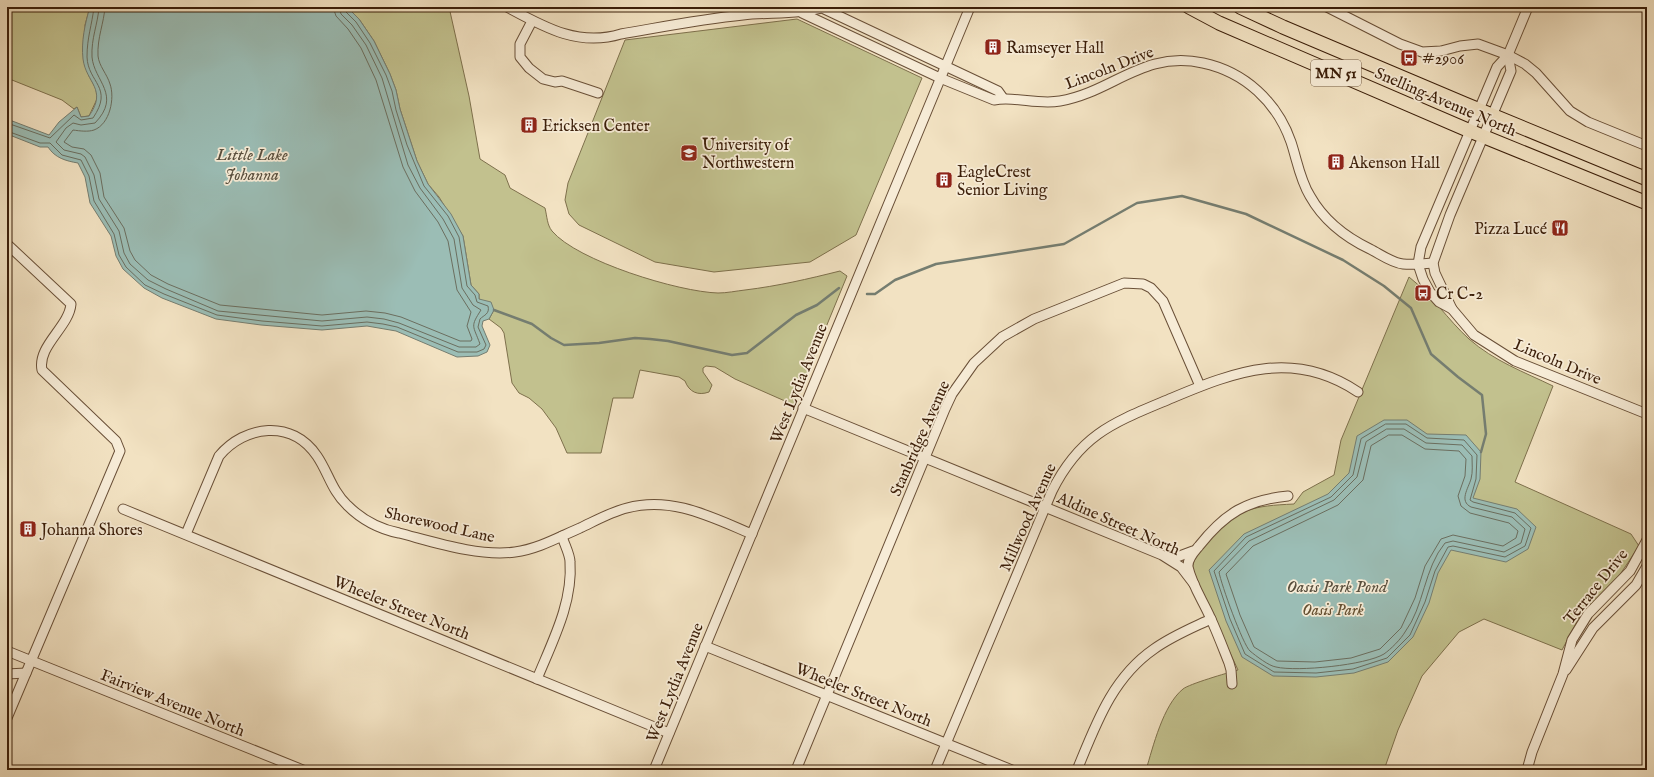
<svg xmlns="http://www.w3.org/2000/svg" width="1654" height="777" viewBox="0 0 1654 777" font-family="'IM FELL English',serif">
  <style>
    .green { fill: #c2c18e; stroke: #7e704c }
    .water { fill: #9bbdb5; stroke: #757d70 }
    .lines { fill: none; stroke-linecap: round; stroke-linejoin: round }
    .shore { stroke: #6b6e5f; stroke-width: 1 }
    .stream { stroke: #757d70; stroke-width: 2.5 }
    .minor-casing { stroke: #694f37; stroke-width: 11 }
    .highway-casing { stroke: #3b1e09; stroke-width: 15 }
    .minor { stroke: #f7ecd7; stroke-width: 9 }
    .highway { stroke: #f2e2c2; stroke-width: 13 }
    .labels { text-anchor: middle; stroke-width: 3.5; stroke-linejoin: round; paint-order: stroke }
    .shield { fill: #f7ecd7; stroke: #735c47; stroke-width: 1 }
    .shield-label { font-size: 15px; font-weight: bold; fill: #3b1e09 }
    .poi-label { font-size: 16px; fill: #3b1e09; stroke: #f7ecd7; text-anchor: start }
    .street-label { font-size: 16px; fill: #3b1e09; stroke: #f7ecd7 }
    .park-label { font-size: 16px; font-style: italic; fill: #644f31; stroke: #f7ecd7 }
    .water-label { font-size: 17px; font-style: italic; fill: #584e3d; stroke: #f7ecd7 }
  </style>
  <rect width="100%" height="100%" fill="#f2e2c2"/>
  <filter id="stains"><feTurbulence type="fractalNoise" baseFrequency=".005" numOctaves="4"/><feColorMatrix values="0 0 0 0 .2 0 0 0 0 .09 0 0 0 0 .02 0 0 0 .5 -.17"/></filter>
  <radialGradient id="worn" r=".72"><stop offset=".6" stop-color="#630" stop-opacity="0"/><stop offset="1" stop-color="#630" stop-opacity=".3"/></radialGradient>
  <!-- green -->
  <g class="green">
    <path d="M7 7H90L85 25 89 76 96 89 97 99 89 116 81 117 77 107 74 109 62 100 7 78Z"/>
    <path d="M347 7H449L469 96 480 159 505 175 510 188 545 208C547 216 547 225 552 231 577 261 679 292 718 293 727 293 736 291 745 290 778 286 808 279 840 271L847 276 794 405 735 379 715 367 706 366 703 368V372L712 385 709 392C698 396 689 392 685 381L679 377 640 370 633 398H613L601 453H567L556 428 542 409 529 398 519 393 512 383 504 333 501 328 489 319 494 310 479 299V294L471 285 463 236 439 197 428 184 417 161 400 109 396 90 390 74 374 41 359 19Z"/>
    <path d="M797 19 922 78 856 235 810 262 714 272 655 262 579 225 569 214 565 200 568 183 625 40Z"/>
    <path d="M1409 277C1432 295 1448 320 1469 339 1494 361 1524 372 1553 386L1515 482 1631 534 1639 546 1619 576 1580 616 1562 650 1484 619 1459 632 1422 676 1398 730 1384 770H1146C1153 747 1163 705 1183 689 1189 684 1227 673 1238 670L1192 571C1194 554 1199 552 1210 540 1238 508 1253 506 1294 504L1303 492 1334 475 1341 440Z"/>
  </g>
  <!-- water -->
  <g class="water">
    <path d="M90 7H347L359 19 374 41 390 74 396 90 400 109 417 161 428 184 451 214 463 236 471 285 479 294V299L491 302 494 310 489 319 483 321 482 326 490 345 487 352 478 356 457 357 396 331 367 326 322 330 261 325 216 319 162 298 144 288 123 269 116 256 111 236 90 203 85 177 78 163C66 161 55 158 48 147H40L7 134V119L49 135 59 122 77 107 81 117 89 116C108 89 86 83 83 59 81 42 85 23 90 7Z"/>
    <path d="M1384 420H1407L1427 434 1466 435 1481 452 1480 479 1473 498 1517 509 1536 527 1528 549 1506 562 1451 550 1438 573 1429 603 1413 637 1388 662 1354 673 1316 677 1273 676 1242 657 1226 621 1209 570 1244 534 1328 494 1349 473 1357 436Z"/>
  </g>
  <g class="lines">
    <!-- shore -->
    <g class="shore">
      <path d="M99 7C98 24 91 38 92 57 94 81 122 95 95 123L81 125 73 123 66 128 56 142 64 150 81 154 85 157 94 175 99 199 119 231 124 253 130 264 148 280 166 289 218 311 322 321 367 317 384 319 399 323 459 347H476L480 344C473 325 470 327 481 310L473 305 462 288 454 239 443 219 420 188 408 165 382 78 366 45 352 25 341 14 339 7"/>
      <path d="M105 7C104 23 97 38 98 56 99 66 107 74 110 84 115 98 110 124 94 130 88 132 80 131 73 130L64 142 72 147 84 149 91 155 100 173 104 197 124 228 130 251 135 260 151 275 168 284 220 305 322 315 366 311 385 313 401 317 460 341H471L472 339 467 326 471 312 457 290 448 241 438 222 415 191 403 167 376 80 361 48 348 29 336 16 333 7"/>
      <path d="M7 123 50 138 74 115 81 120 93 118C114 87 88 83 87 57 87 37 92 25 94 7"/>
      <path d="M7 131 40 143H50L62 155 81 160 89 176 94 201 114 234 119 255 126 267 145 285 164 294 217 315 262 321 322 326 367 322 383 324 397 327 458 352H477L484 349 486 345 478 327 480 319C484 315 490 314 488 306L477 302 475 295 467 286 459 237 448 216 424 186 407 145 396 110 392 91 386 75 370 43 356 22 345 11 344 7"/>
      <path d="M1386 424H1406L1427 438 1464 440 1477 455 1476 479 1470 500 1473 502 1515 513 1531 528 1525 546 1505 557 1453 546 1448 547 1435 571 1425 602 1410 635 1387 658 1353 669 1316 673 1274 672 1245 654 1230 619 1214 571 1246 537 1331 497 1353 475 1361 439Z"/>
      <path d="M1387 429H1404L1426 443 1462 445 1472 456C1472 464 1473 472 1471 479 1468 489 1459 501 1471 507L1512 517 1525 529 1521 543 1504 552 1453 541 1445 543C1424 568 1424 607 1405 632 1401 639 1391 649 1384 654 1366 665 1297 672 1276 667 1269 666 1256 656 1250 651 1243 645 1221 584 1219 572L1249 541 1334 500 1357 477 1366 442Z"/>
      <path d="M1389 435H1402L1425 449 1459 451 1466 459 1465 476 1458 496 1461 506 1470 513 1509 523 1518 531 1516 538 1503 546 1453 535 1441 539 1425 566 1415 598 1401 628 1380 649 1351 658 1315 662 1277 661 1254 647 1240 615 1226 574 1253 546 1338 505 1363 480 1371 446Z"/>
    </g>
    <!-- stream -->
    <g class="stream">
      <path d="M867 294H875L895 280 936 264 1064 244 1137 203 1182 196 1246 214 1343 260 1384 286 1411 308 1431 354 1458 377 1482 395 1486 434 1481 452"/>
      <path d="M494 310 532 324 551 338 564 345 599 343 635 338 650 339 668 341 732 355 747 353 796 315 817 305 839 288"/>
    </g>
    <!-- minor casing -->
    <g class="minor-casing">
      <g id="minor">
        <path d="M507 7C544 27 578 47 621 34 662 27 702 19 743 15 769 12 796 15 822 8L998 91 1003 98"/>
        <path d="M1327 7 1400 44 1422 52 1441 51 1460 46 1478 44 1508 55 1525 64 1536 73 1570 111 1588 122 1647 146"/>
        <path d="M1528 7 1508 55 1497 67 1421 247 1418 264 1423 279 1430 292 1439 302 1452 309 1474 335 1515 361 1647 414"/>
        <path d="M802 13 940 78 994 100C1016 96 1037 105 1060 101 1113 92 1143 50 1203 63 1245 72 1277 102 1291 142 1297 160 1300 180 1310 196 1324 221 1345 237 1370 249 1380 254 1392 263 1403 264 1413 265 1423 264 1433 263"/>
        <path d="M532 21 520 44V57L529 68 543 79 555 82 562 81 598 93"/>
        <path d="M7 244 71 304C69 327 37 346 42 370L116 441 120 451 7 718"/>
        <path d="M1452 309 1435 273 1433 263 1450 215 1511 71 1508 55"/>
        <path d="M803 408 1162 555 1181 567 1194 584"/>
        <path d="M123 509 669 733"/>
        <path d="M186 534 219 456C245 425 292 419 317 456 328 472 332 491 347 505 361 519 379 529 399 533 434 542 479 557 515 552 538 549 559 537 580 528 595 521 611 512 627 508 672 496 711 517 752 534"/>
        <path d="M1166 556 1177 557 1193 551"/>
        <path d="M705 646 1012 770"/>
        <path d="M7 651 303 770"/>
        <path d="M1566 670 1593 628 1636 585 1647 566"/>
        <path d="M7 674 26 673"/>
        <path d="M537 679C552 642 573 603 570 562 570 554 564 544 562 536"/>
        <path d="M1232 684 1231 670 1229 663C1223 648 1217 632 1210 617 1203 601 1192 585 1188 567 1187 559 1194 552 1199 546 1225 513 1247 500 1288 496"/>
        <path d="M654 770 970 7"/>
        <path d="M796 770 945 409 952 394 974 363 1002 337 1034 319 1124 283 1143 284 1151 288 1163 301 1200 386"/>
        <path d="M935 770 1052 491C1081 433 1115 422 1172 398 1236 371 1294 349 1358 392"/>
        <path d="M1077 770C1096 724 1112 678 1154 649 1172 636 1192 628 1211 619"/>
        <path d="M1527 770 1532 752 1563 674 1572 640 1588 614 1630 571 1647 540"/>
      </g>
    </g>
    <!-- highway casing -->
    <g class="highway-casing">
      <g id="highway">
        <path d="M1189 7 1219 23 1470 131 1647 203"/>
        <path d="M1240 7 1283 27 1465 104 1647 179"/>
      </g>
    </g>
    <!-- minor -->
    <use href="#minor" class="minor"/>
    <!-- highway -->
    <use href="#highway" class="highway"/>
  </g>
  <!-- icons -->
  <defs>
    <g id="building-square" transform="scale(0.9)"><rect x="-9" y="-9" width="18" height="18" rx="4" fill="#8f2418" stroke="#f7ecd7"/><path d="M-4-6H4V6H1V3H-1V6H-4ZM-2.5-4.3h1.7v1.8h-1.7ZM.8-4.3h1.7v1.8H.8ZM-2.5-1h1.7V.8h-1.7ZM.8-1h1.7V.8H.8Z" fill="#fff"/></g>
    <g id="bus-square" transform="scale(0.9)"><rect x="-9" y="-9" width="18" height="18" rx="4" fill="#8f2418" stroke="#f7ecd7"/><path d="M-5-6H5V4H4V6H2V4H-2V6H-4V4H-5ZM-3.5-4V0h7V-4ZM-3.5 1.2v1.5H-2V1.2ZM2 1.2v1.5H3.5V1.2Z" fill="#fff"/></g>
    <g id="university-square" transform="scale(0.9)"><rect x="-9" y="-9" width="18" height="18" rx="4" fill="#8f2418" stroke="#f7ecd7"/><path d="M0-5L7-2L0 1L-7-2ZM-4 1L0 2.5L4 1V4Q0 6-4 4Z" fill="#fff"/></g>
    <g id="restaurant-square" transform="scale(0.9)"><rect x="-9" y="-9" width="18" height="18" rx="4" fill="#8f2418" stroke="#f7ecd7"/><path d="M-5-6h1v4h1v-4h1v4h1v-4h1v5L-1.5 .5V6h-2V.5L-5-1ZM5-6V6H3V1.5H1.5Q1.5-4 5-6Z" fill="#fff"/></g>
  </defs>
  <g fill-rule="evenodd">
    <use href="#building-square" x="993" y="47"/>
    <use href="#bus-square" x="1409" y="58"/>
    <use href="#building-square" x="529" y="125"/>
    <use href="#university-square" x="689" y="153"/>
    <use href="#building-square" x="1336" y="162"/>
    <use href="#building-square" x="944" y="180"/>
    <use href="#restaurant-square" x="1560" y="228"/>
    <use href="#bus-square" x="1423" y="293"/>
    <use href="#building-square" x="28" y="529"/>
  </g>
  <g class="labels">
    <!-- shield labels -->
    <rect class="shield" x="1311" y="60" width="50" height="26" rx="3"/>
    <g class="shield-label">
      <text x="1336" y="78">MN 51</text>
    </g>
    <!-- poi labels -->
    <g class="poi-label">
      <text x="1006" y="53">Ramseyer Hall</text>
      <text x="1422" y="64">#2906</text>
      <text x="542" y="131">Ericksen Center</text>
      <text x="702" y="150">University of<tspan x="702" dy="18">Northwestern</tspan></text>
      <text x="1349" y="168">Akenson Hall</text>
      <text x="957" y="177">EagleCrest<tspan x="957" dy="18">Senior Living</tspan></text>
      <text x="1547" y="234" text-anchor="end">Pizza Lucé</text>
      <text x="1436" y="299">Cr C-2</text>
      <text x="41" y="535">Johanna Shores</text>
    </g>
    <!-- street labels -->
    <g class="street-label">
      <text transform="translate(1109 67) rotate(-21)" y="6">Lincoln Drive</text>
      <text transform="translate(1446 101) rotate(23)" y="6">Snelling Avenue North</text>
      <text transform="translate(1558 361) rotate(23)" y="6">Lincoln Drive</text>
      <text transform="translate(798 383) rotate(-68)" y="6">West Lydia Avenue</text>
      <text transform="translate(919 438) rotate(-66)" y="6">Stanbridge Avenue</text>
      <text transform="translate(1027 517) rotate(-66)" y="6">Millwood Avenue</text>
      <text transform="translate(1119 523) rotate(24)" y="6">Aldine Street North</text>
      <text transform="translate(440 524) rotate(13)" y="6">Shorewood Lane</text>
      <text transform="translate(1595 586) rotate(-51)" y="6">Terrace Drive</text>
      <text transform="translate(402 607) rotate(22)" y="6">Wheeler Street North</text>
      <text transform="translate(674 682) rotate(-68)" y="6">West Lydia Avenue</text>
      <text transform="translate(864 694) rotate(22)" y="6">Wheeler Street North</text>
      <text transform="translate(173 702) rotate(22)" y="6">Fairview Avenue North</text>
    </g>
    <!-- park labels -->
    <g class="park-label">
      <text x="1333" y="615">Oasis Park</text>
    </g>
    <!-- water labels -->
    <g class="water-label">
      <text x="252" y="160">Little Lake<tspan x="252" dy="20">Johanna</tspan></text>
      <text x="1337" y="592">Oasis Park Pond</text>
    </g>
  </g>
  <!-- margin -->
  <rect width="1654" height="777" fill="none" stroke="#f2e2c2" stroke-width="24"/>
  <rect x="8" y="8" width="1638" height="761" fill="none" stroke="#3b1e09" stroke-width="2"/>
  <rect x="12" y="12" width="1630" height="753" fill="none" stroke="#3b1e09"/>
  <rect width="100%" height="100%" filter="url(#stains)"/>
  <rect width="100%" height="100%" fill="url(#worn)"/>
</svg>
